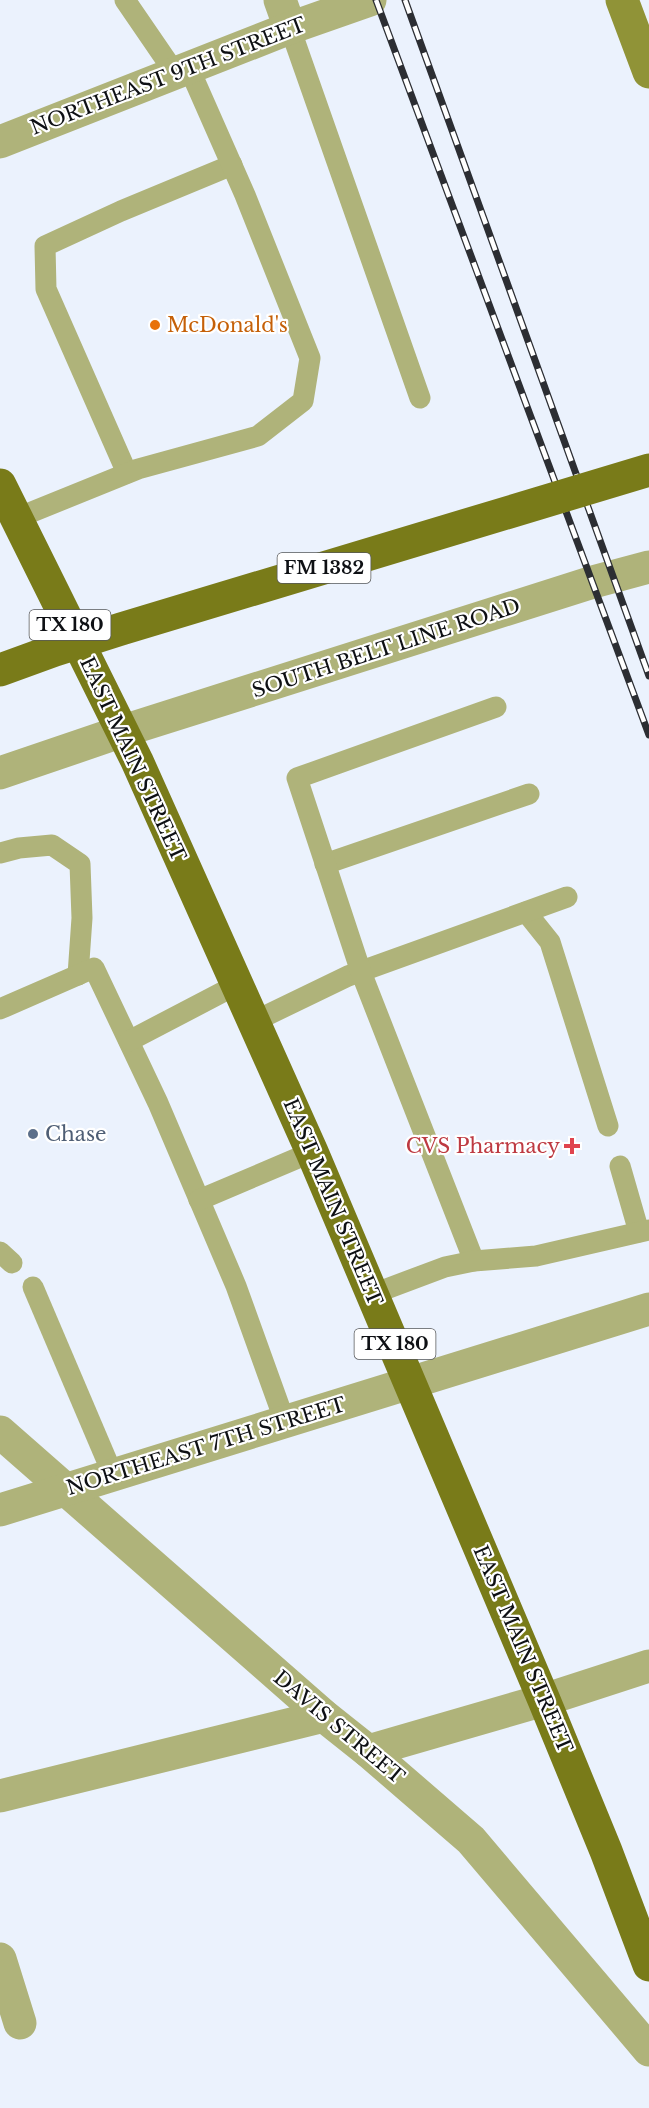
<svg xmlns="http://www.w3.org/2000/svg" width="649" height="2108" viewBox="0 0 649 2108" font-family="'Libre Baskerville',serif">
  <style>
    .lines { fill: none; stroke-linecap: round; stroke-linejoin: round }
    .service { stroke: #afb37a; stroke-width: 21 }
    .minor { stroke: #afb37a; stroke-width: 33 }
    .tertiary { stroke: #afb37a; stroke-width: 33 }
    .secondary { stroke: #909337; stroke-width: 33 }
    .primary { stroke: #797b19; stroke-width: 33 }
    .rail-casing { stroke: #2c2e33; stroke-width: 7 }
    .rail { stroke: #fff; stroke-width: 4.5; stroke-dasharray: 14; stroke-linecap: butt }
    .primary-bridge { stroke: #797b19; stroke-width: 33 }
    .food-dot { fill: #e8710a; stroke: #fff; stroke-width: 2 }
    .service-dot { fill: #5c6f8a; stroke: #fff; stroke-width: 2 }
    .health-dot { fill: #e0444e; stroke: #fff; stroke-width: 2 }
    .labels { text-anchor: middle; stroke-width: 4.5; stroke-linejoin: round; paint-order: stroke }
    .shield { fill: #fff; stroke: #56585a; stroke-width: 1.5 }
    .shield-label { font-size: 18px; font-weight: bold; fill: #0e1014 }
    .street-label { font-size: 20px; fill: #0e1014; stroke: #fff }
    .food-label { font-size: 20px; fill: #c56008; stroke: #fff; text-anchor: start }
    .service-label { font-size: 20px; fill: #4e5e75; stroke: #fff; text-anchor: start }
    .health-label { font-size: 20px; fill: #be3a42; stroke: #fff; text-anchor: end }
  </style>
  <rect width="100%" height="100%" fill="#ebf2fd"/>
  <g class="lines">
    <!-- service -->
    <g class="service">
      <path d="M125 0 175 73"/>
      <path d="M290 28 420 398"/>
      <path d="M127 473 46 289 45 246 121 211 232 165"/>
      <path d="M17 518 138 469 258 436 303 401 310 358 245 195 189 68"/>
      <path d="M0 853 19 848 52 845 80 864 82 918 78 975"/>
      <path d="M325 864 529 794"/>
      <path d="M526 912 550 942 608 1126"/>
      <path d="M0 1009 94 968 158 1103 236 1286 285 1422"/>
      <path d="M255 1021 348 976 567 897"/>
      <path d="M129 1041 238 984"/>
      <path d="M620 1166 639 1232"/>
      <path d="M199 1200 312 1152"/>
      <path d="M0 1252 12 1263"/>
      <path d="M474 1261 361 972 297 778 496 707"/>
      <path d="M33 1287 113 1475"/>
      <path d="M373 1294 445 1267 474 1261 536 1256 649 1230"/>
    </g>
    <!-- minor -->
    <g class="minor">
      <path d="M280 0 290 28"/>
      <path d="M0 1432 324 1716 368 1751 471 1840 649 2050"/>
      <path d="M0 1510 649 1309"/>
      <path d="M368 1751 544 1700 649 1666"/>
      <path d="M0 1796 324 1716"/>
      <path d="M0 1959 20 2023"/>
    </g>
    <!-- tertiary -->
    <g class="tertiary">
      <path d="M0 142 290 28 370 0"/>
      <path d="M0 773 123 731 593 582 649 567"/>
    </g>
    <!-- secondary -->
    <path class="secondary" d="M622 0 649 72"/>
    <!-- primary -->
    <path class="primary" d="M0 485 137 761 312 1152 544 1700 606 1851 649 1965"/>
    <!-- rail casing -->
    <g class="rail-casing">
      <g id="rail">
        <path d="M376 0 649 735"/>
        <path d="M405 0 649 676"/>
      </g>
    </g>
    <!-- rail -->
    <use href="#rail" class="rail"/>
    <!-- primary-bridge -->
    <path class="primary-bridge" d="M0 670 55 650 121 629 649 470"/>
  </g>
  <!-- markers -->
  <circle class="food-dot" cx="155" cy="325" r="6"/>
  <circle class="service-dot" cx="33" cy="1134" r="6"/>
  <path class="health-dot" d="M569 1137h6v6h6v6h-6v6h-6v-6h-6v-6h6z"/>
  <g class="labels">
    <!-- shield labels -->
    <g class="shield">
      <rect x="277.5" y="553" width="93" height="30" rx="4.5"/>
      <rect x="29.5" y="610" width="81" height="30" rx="4.5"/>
      <rect x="354.5" y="1329" width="81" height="30" rx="4.5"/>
    </g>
    <g class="shield-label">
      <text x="324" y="574">FM 1382</text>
      <text x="70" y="631">TX 180</text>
      <text x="395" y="1350">TX 180</text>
    </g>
    <!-- street labels -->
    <g class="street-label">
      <text transform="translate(168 76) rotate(-21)" y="7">NORTHEAST 9TH STREET</text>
      <text transform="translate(386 648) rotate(-18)" y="7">SOUTH BELT LINE ROAD</text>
      <text transform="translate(133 759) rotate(65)" y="7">EAST MAIN STREET</text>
      <text transform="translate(333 1202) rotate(67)" y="7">EAST MAIN STREET</text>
      <text transform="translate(206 1446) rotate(-17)" y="7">NORTHEAST 7TH STREET</text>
      <text transform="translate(523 1649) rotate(67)" y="7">EAST MAIN STREET</text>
      <text transform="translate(339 1727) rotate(40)" y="7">DAVIS STREET</text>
    </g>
    <!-- food labels -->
    <g class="food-label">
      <text x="167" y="332">McDonald's</text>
    </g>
    <!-- service labels -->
    <g class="service-label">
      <text x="45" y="1141">Chase</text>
    </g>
    <!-- health labels -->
    <g class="health-label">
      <text x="560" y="1153">CVS Pharmacy</text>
    </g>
  </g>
</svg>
